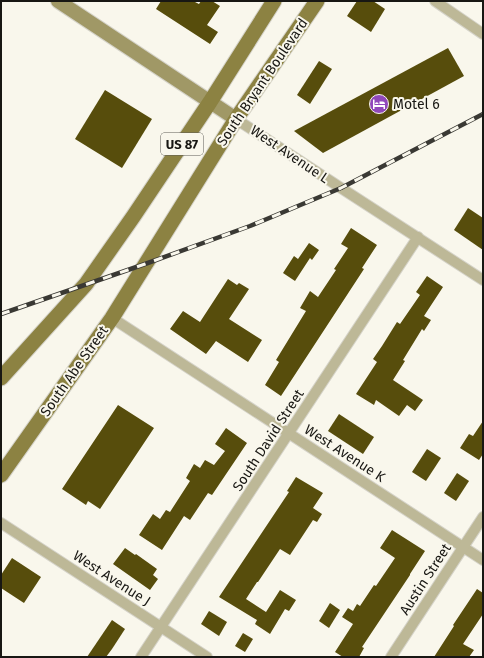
<svg xmlns="http://www.w3.org/2000/svg" width="484" height="658" viewBox="0 0 484 658" font-family="'Fira Sans',sans-serif">
  <style>
    .building { fill: #574d0c }
    .lines { fill: none; stroke-linecap: round; stroke-linejoin: round }
    .minor-casing { stroke: #d5d3c9; stroke-width: 12 }
    .secondary-casing { stroke: #d5d3c9; stroke-width: 16 }
    .primary-casing { stroke: #d5d3c9; stroke-width: 17 }
    .minor { stroke: #bdb897; stroke-width: 10 }
    .secondary { stroke: #a09866; stroke-width: 14 }
    .primary { stroke: #8c8242; stroke-width: 15 }
    .rail-casing { stroke: #3a3934; stroke-width: 4.5 }
    .rail { stroke: #f9f7ec; stroke-width: 3; stroke-dasharray: 9; stroke-linecap: butt }
    .labels { text-anchor: middle; stroke-width: 4; stroke-linejoin: round; paint-order: stroke }
    .shield { fill: #f9f7ec; stroke: #5c5a54; stroke-width: 1 }
    .shield-label { font-size: 13px; font-weight: bold; fill: #181713 }
    .street-label { font-size: 14px; fill: #181713; stroke: #f9f7ec }
    .poi-label { font-size: 14px; fill: #181713; stroke: #f9f7ec; text-anchor: start }
  </style>
  <rect width="100%" height="100%" fill="#f9f7ec"/>
  <!-- building -->
  <g class="building">
    <path d="M161 1H193L199 4 201 1H212L220 6 207 25 218 32 210 44 156 9Z"/>
    <path d="M357 1H373L385 9 371 32 347 16Z"/>
    <path d="M448 48 464 76 323 153 294 131Z"/>
    <path d="M319 61 332 69 310 104 297 95Z"/>
    <path d="M105 90 152 119 122 168 75 139Z"/>
    <path d="M468 208 483 218V250L454 230Z"/>
    <path d="M351 228 377 245 362 268 364 269 281 396 265 385 279 362 276 360 306 311 300 308 310 291 318 297 336 270 334 269 348 248 341 244Z"/>
    <path d="M309 243 319 250 312 260 310 258 295 281 283 273 294 256 298 259Z"/>
    <path d="M427 276 443 287 424 316 431 320 424 331 422 329 403 360 405 361 393 380 423 400 415 411 407 405 399 416 376 400 374 405 356 394 377 362 373 359 382 346 397 322 400 324 420 295 416 292Z"/>
    <path d="M228 279 237 285 239 283 249 289 229 319 262 340 248 362 216 341 206 354 170 329 183 311 200 322Z"/>
    <path d="M118 405 154 428 100 509 88 501 86 505 62 489Z"/>
    <path d="M339 414 374 437 363 454 328 431Z"/>
    <path d="M483 421V454L479 460 460 448 469 434 473 436Z"/>
    <path d="M226 428 247 443 212 495 208 493 190 520 184 516 162 550 139 535 153 514 160 519 166 510 170 512 190 481 186 478 194 464 200 468 205 460 214 465 225 451 215 444Z"/>
    <path d="M427 449 441 458 426 481 412 472Z"/>
    <path d="M457 473 469 481 456 501 444 493Z"/>
    <path d="M296 477 323 493 313 508 322 514 317 522 313 520 290 555 280 549 258 582H257L246 599 266 612 280 590 296 600 289 611 285 609 270 634 255 624 257 620 219 597 289 492 287 491Z"/>
    <path d="M392 530 425 551 410 574V575L362 647 364 648 359 657H343L335 652 353 624 342 617 348 608 353 611 357 604 360 606 374 585 376 586 395 558 380 548Z"/>
    <path d="M125 548 135 555 136 554 157 569 153 575 158 579 150 590 113 564Z"/>
    <path d="M12 558 41 577 24 603 1 588V575Z"/>
    <path d="M477 589 483 593V614L463 644 474 650 469 657H434L454 626 453 625Z"/>
    <path d="M330 603 340 610 329 628 319 621Z"/>
    <path d="M209 611 227 622 219 636 201 624Z"/>
    <path d="M112 620 125 629 112 649 106 657H87Z"/>
    <path d="M243 633 253 639 245 652 235 646Z"/>
  </g>
  <g class="lines">
    <!-- minor casing -->
    <g class="minor-casing">
      <g id="minor">
        <path d="M435 1 483 34"/>
        <path d="M236 119 341 188 483 280"/>
        <path d="M112 318 483 560"/>
        <path d="M1 523 207 657"/>
        <path d="M141 657 418 237"/>
        <path d="M391 657 483 517"/>
      </g>
    </g>
    <!-- secondary casing -->
    <g class="secondary-casing">
      <path id="secondary" d="M58 1 236 119"/>
    </g>
    <!-- primary casing -->
    <g class="primary-casing">
      <g id="primary">
        <path d="M1 378 86 284 133 217 210 102 274 1"/>
        <path d="M1 475 112 318 236 119 317 1"/>
      </g>
    </g>
    <!-- minor -->
    <use href="#minor" class="minor"/>
    <!-- secondary -->
    <use href="#secondary" class="secondary"/>
    <!-- primary -->
    <use href="#primary" class="primary"/>
    <!-- rail casing -->
    <g class="rail-casing">
      <path id="rail" d="M1 314 145 264 250 226 341 188 483 114"/>
    </g>
    <!-- rail -->
    <use href="#rail" class="rail"/>
  </g>
  <!-- icons -->
  <defs>
    <g id="hotel-disc" transform="scale(1)"><circle r="9.5" fill="#9048bb" stroke="#f9f7ec"/><path d="M-6-4.5h1.5V1H6V5H4.5V3h-9V5H-6ZM-4 0a1.8 1.8 0 1 1 3.6 0ZM.5 0V-2.5h3Q6-2.5 6 0Z" fill="#fff"/></g>
  </defs>
  <g fill-rule="evenodd">
    <use href="#hotel-disc" x="379" y="104"/>
  </g>
  <g class="labels">
    <!-- shield labels -->
    <rect class="shield" x="161" y="133" width="42" height="22" rx="3"/>
    <g class="shield-label">
      <text x="182" y="149">US 87</text>
    </g>
    <!-- street labels -->
    <g class="street-label">
      <text transform="translate(262 82) rotate(-56)" y="5">South Bryant Boulevard</text>
      <text transform="translate(290 154) rotate(34)" y="5">West Avenue L</text>
      <text transform="translate(74 371) rotate(-55)" y="5">South Abe Street</text>
      <text transform="translate(268 440) rotate(-57)" y="5">South David Street</text>
      <text transform="translate(345 453) rotate(33)" y="5">West Avenue K</text>
      <text transform="translate(112 578) rotate(33)" y="5">West Avenue J</text>
      <text transform="translate(425 579) rotate(-57)" y="5">Austin Street</text>
    </g>
    <!-- poi labels -->
    <g class="poi-label">
      <text x="393" y="109">Motel 6</text>
    </g>
  </g>
  <!-- border -->
  <rect width="484" height="658" fill="none" stroke="#181713" stroke-width="4"/>
</svg>
